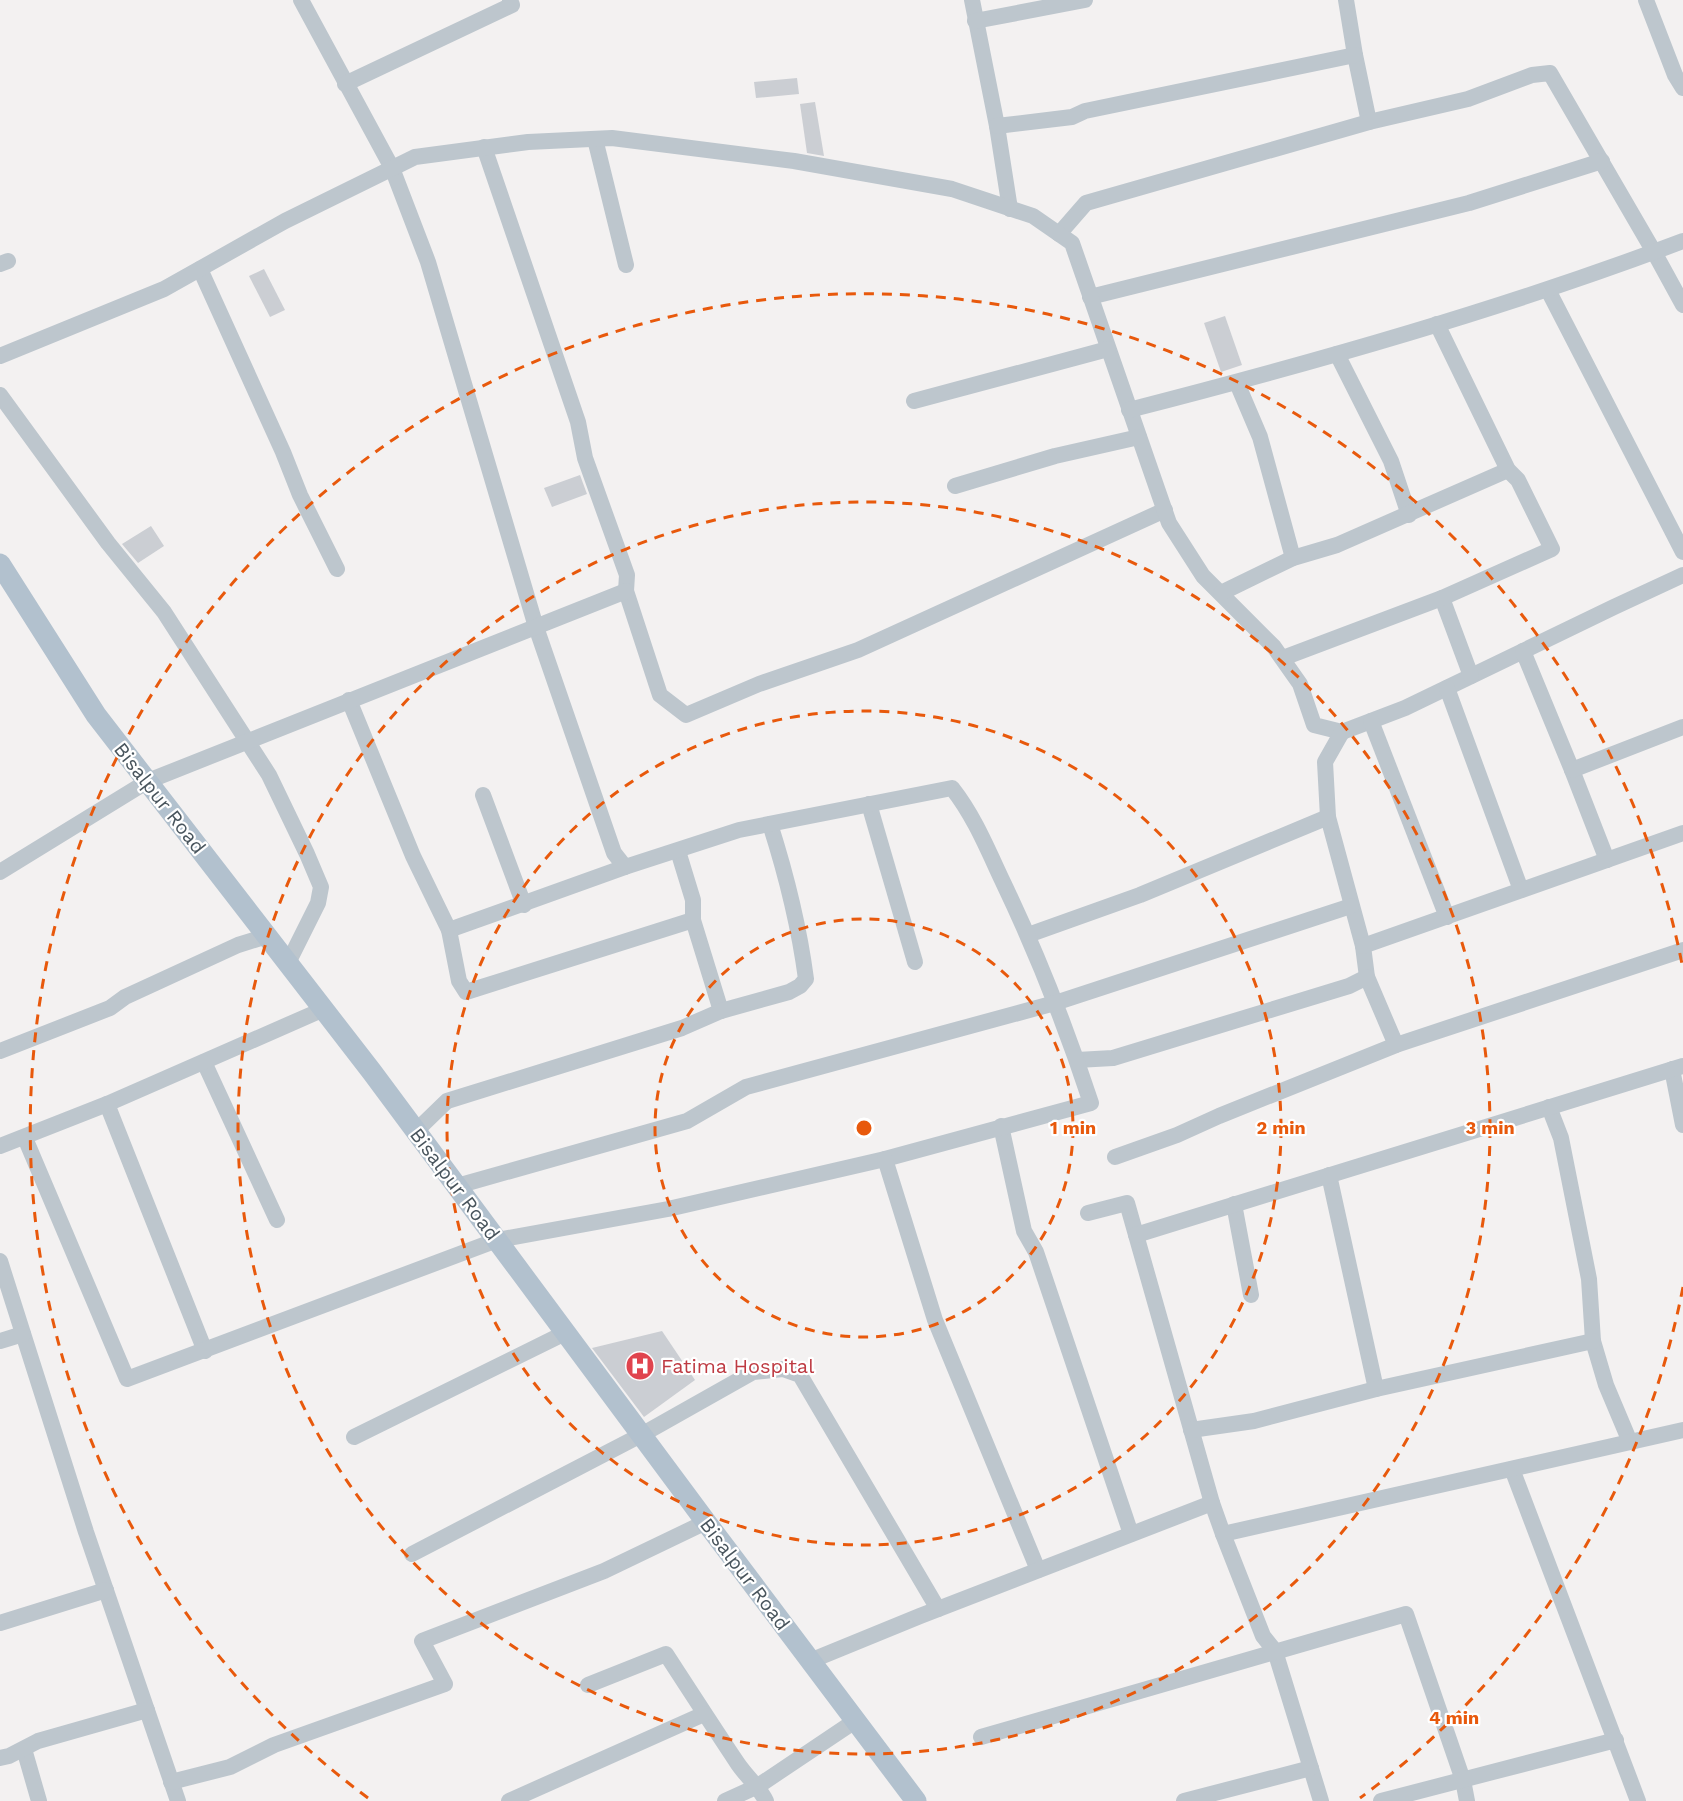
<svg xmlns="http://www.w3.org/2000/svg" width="1683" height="1801" viewBox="0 0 1683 1801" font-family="'Work Sans',sans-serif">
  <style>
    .building { fill: #cbced3 }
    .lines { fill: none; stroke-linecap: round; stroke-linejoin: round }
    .minor { stroke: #bdc6cd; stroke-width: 16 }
    .major { stroke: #b2c1ce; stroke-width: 21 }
    .ring { fill: none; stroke: #e8590c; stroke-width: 3; stroke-dasharray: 10 8 }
    .labels { text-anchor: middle; stroke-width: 4.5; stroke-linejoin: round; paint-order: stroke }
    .street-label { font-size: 20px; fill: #49555d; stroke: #fff }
    .health-label { font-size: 20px; fill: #be3a42; stroke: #fff; text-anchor: start }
    .centre { fill: #e8590c; stroke: #fff; stroke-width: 3 }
    .ring-label { font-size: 18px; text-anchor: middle; font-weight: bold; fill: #e8590c; stroke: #fff; stroke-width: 4.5; stroke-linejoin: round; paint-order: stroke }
  </style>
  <rect width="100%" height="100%" fill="#f3f1f1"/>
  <!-- building -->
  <g class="building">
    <path d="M797 78 799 94 756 98 754 82Z"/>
    <path d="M815 102 824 156 807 153 800 104Z"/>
    <path d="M264 269 285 310 270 317 249 276Z"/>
    <path d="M1225 316 1242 365 1221 372 1204 323Z"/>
    <path d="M580 475 587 494 552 507 544 488Z"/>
    <path d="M151 526 164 546 138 563 122 544Z"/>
    <path d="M662 1331 695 1380 644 1417 592 1348Z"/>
  </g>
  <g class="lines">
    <!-- minor -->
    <g class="minor">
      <path d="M301 0 392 168 428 262 536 627 614 853 625 867"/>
      <path d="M972 0 997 126 1010 209"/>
      <path d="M1346 0 1355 55 1369 122"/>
      <path d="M1646 0 1675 75 1683 88"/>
      <path d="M975 21 1085 0"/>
      <path d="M345 84 512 5 510 0"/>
      <path d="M997 126 1072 117 1085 111 1355 55"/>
      <path d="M595 139 626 265"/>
      <path d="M484 147 578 422 585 458 627 575 626 591 660 695 686 715 759 684 858 650 1165 510"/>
      <path d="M1059 234 1086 203 1369 122 1468 99 1532 75 1550 73 1654 252 1683 305"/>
      <path d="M0 264 8 261"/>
      <path d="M200 269 283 452 300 495 337 569"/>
      <path d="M1548 290 1683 552"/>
      <path d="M1090 297 1469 203 1602 161"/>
      <path d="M1337 354 1391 461 1409 515"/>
      <path d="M0 356 164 289 285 221 415 157 528 142 612 138 794 161 952 189 1033 216 1072 243 1169 523 1203 576 1274 647 1300 684 1314 725 1342 732 1405 708 1614 607 1683 575"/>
      <path d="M1237 383 1260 437 1293 558"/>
      <path d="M0 395 108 543 164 612 269 775 307 854 321 887 318 903 288 963"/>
      <path d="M914 401 1108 349"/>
      <path d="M1129 410C1316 362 1503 309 1683 241"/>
      <path d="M955 486 1055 456 1139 437"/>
      <path d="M1221 593 1293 558 1337 545 1508 470"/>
      <path d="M1442 598 1471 676"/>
      <path d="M1523 651 1572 770 1607 860"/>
      <path d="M1283 658 1442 598 1552 549 1518 480 1508 470 1437 324"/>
      <path d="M1447 688 1521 890"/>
      <path d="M349 700 413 856 449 930 459 981 466 992 693 920"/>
      <path d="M1371 721 1447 917"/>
      <path d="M1342 732 1325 762 1328 817 1363 946 1367 977 1396 1045"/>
      <path d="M1572 770 1683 727"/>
      <path d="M483 795 524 905"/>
      <path d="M869 804 915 962"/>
      <path d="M678 851 693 900V920L721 1011"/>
      <path d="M0 872 148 781 626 591"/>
      <path d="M1028 935 1140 895 1328 817"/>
      <path d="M1363 946 1683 833"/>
      <path d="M0 1051 110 1008 125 997 238 945 267 936"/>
      <path d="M1077 1060 1113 1058 1349 986 1367 977"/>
      <path d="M204 1062 277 1220"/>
      <path d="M1672 1069 1683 1125"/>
      <path d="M107 1104 205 1351"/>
      <path d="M1549 1107 1561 1138 1589 1279 1593 1341 1606 1385 1630 1442"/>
      <path d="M1001 1126 1024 1231 1036 1252 1131 1534"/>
      <path d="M416 1131 447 1101 682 1028 721 1011 789 992 800 986 806 979C799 926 786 874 770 824"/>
      <path d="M25 1138 127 1379 497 1240 668 1209 885 1159 1091 1103C1066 1027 1037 953 1002 880 987 848 974 816 952 788L739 830 625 867 449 930"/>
      <path d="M0 1146 107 1104 324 1009"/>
      <path d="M1115 1157 1177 1135 1219 1116 1396 1045 1683 950"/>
      <path d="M885 1159 935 1320 1038 1570"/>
      <path d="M1329 1175 1376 1389"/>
      <path d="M457 1186 687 1121 746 1087 1055 1003 1351 906"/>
      <path d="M1234 1204 1251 1295"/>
      <path d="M1088 1213 1127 1203 1212 1503"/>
      <path d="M1136 1235 1683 1066"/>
      <path d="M0 1261 86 1532 178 1801"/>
      <path d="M0 1341 23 1334"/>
      <path d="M1191 1430 1254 1421 1376 1389 1593 1341"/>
      <path d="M354 1437 565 1333"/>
      <path d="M1512 1469 1638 1801"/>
      <path d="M1223 1534 1263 1636 1275 1651 1321 1801"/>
      <path d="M412 1554 643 1434 753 1372 783 1369 800 1375 938 1609"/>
      <path d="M0 1623 106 1590"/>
      <path d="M810 1661 920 1616 1212 1503 1223 1534 1683 1430"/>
      <path d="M588 1685 666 1654C690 1691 714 1728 738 1764 747 1777 759 1787 766 1801"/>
      <path d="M981 1737 1406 1614 1463 1780 1467 1801"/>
      <path d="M24 1749 39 1801"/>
      <path d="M0 1758 9 1756 38 1741 147 1710"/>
      <path d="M171 1782 230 1767 274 1745 445 1684 422 1641 604 1571 706 1522"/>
      <path d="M509 1801 704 1714"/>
      <path d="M725 1801 758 1786 855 1721"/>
      <path d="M1184 1801 1311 1768"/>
      <path d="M1381 1801 1616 1740"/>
    </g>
    <!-- major -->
    <path class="major" d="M0 564 96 715 372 1072 706 1522 916 1801"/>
  </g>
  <!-- distance rings -->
  <g class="ring">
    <circle cx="864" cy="1128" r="209"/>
    <circle cx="864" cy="1128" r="417"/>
    <circle cx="864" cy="1128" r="626"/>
    <path d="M1683 1287A834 834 0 0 1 1360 1798M368 1798A834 834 0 1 1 1683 969"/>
  </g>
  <!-- icons -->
  <defs>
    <g id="hospital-disc" transform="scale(1.5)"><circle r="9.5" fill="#e0444e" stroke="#fff"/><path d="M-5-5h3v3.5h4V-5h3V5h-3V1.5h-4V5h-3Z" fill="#fff"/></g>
  </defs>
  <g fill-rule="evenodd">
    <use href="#hospital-disc" x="640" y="1366"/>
  </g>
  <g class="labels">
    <!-- street labels -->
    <g class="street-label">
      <text transform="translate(160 798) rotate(52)" y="7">Bisalpur Road</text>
      <text transform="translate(455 1184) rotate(53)" y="7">Bisalpur Road</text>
      <text transform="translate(745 1574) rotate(53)" y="7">Bisalpur Road</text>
    </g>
    <!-- health labels -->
    <g class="health-label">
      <text x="661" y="1373">Fatima Hospital</text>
    </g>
  </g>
  <circle cx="864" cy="1128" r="9" class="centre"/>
  <g class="ring-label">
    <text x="1073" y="1134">1 min</text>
    <text x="1281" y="1134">2 min</text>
    <text x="1490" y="1134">3 min</text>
    <text x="1454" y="1724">4 min</text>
  </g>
</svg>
